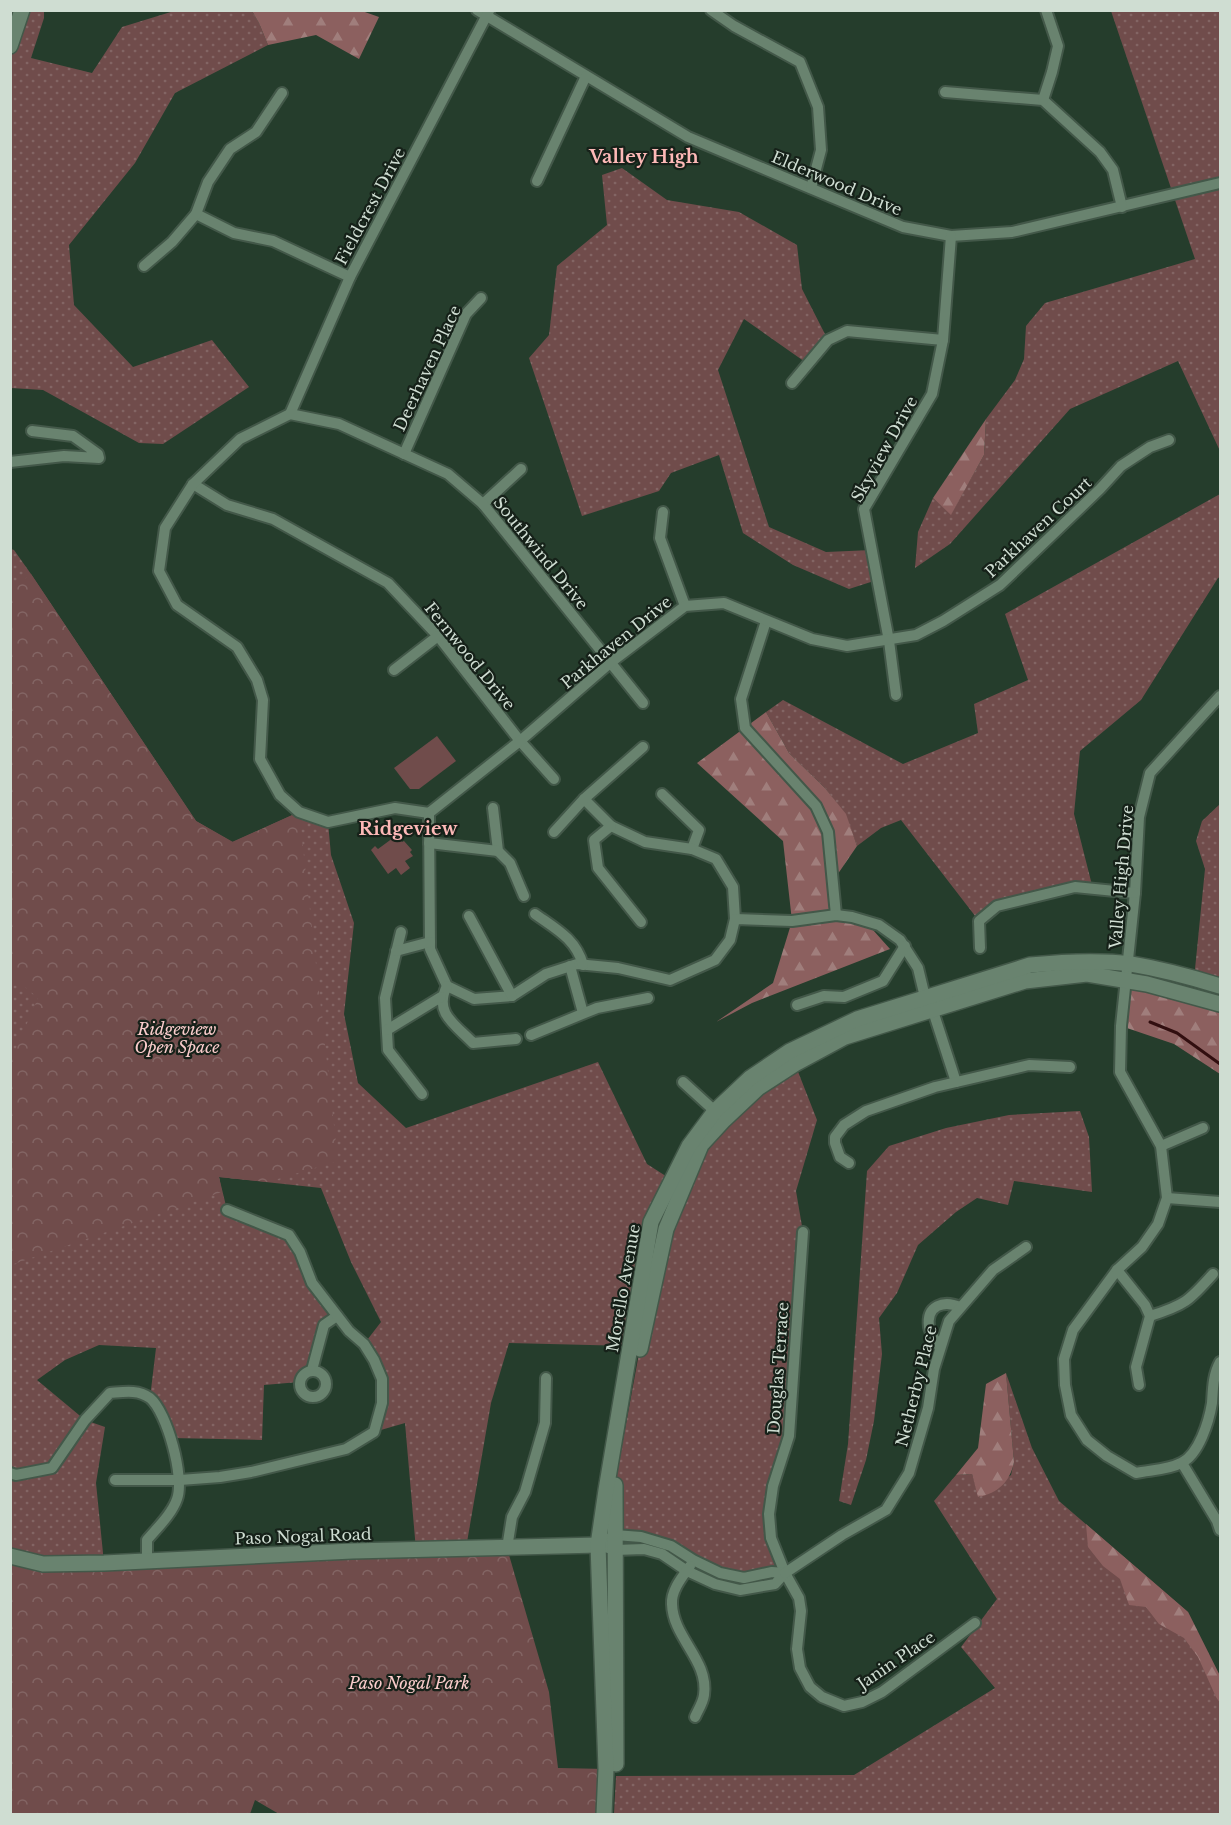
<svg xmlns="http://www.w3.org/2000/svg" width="1231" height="1825" viewBox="0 0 1231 1825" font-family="'Libre Baskerville',serif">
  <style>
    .grass { fill: url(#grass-dots) }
    .forest { fill: url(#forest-firs) }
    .park { fill: url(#park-crowns) }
    .garden { fill: #704c4b }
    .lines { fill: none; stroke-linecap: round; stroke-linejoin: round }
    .stream { stroke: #310e0f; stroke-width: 3 }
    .street-casing { stroke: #435849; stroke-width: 14 }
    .secondary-casing { stroke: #435849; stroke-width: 18 }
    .street { stroke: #69836f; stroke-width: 10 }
    .secondary { stroke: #69836f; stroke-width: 15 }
    .labels { text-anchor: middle; stroke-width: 4.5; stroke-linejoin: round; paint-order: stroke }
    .street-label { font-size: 16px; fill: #cfddd2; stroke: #162119 }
    .park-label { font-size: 16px; font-style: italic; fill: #fbcdcc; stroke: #162119 }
    .neighbourhood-label { font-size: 18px; font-weight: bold; fill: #fdb9b7; stroke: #162119 }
  </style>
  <defs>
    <pattern id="grass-dots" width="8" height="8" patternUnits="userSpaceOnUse" patternTransform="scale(1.5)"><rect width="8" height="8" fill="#704c4b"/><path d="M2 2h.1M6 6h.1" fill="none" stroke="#836564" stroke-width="1.8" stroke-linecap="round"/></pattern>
    <pattern id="forest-firs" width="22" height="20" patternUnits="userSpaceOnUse" patternTransform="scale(1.5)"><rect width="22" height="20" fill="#8c605f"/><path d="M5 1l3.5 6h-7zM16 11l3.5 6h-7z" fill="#a07e7c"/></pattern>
    <pattern id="park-crowns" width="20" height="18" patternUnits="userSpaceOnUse" patternTransform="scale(1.5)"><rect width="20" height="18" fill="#704c4b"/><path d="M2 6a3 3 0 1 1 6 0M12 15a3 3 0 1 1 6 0" fill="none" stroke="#836564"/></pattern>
  </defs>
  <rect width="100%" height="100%" fill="#253d2c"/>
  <!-- grass -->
  <g class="grass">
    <path d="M22 11H44V18L31 58 92 73 122 27 174 11H252L259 23 268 45 175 93 135 163 69 245 74 305 133 367 212 340 249 387 163 444 139 443 43 390 11 388 10 46Z"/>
    <path d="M1111 11H1220V451L1178 361 1070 409 950 544 915 568 918 532 933 498 951 514 984 455 986 419 1015 380 1024 359 1026 326 1045 303 1195 259Z"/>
    <path d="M622 168 667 200 739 212 797 245 802 289 828 340 808 364 744 319 718 370 769 527 826 552 872 550 877 580 849 589 793 565 743 533 719 455 671 473 659 491 582 516 529 358 549 335 557 266 607 225 602 175Z"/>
    <path d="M1220 494V577L1218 578 1141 700 1080 751 1074 814 1093 889 1075 887 997 906 979 921 901 820 881 828 857 846 845 814 825 788 789 753 766 712 783 700 903 764 978 733 974 704 1028 680 1005 614Z"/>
    <path d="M11 549 14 550 31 574 196 821 232 842 299 812 328 822 331 855 354 923 344 1014 358 1083 406 1128 598 1062 647 1164 672 1180 651 1222 630 1346 509 1343 491 1403 466 1548 416 1550 405 1423 374 1432 382 1379 364 1344 381 1322 351 1262 321 1188 219 1177 227 1210 289 1235 337 1316 324 1325 312 1370 305 1372 299 1382 264 1385 262 1440 171 1438 150 1398 156 1348 99 1345 65 1360 37 1380 85 1420 105 1427 96 1483 104 1563 11 1556Z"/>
    <path d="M1220 804V986L1194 979 1205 869 1196 841 1202 821Z"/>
    <path d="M795 1064 817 1120 796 1191 803 1232 789 1436 769 1514 785 1573 744 1578 671 1546 615 1535 614 1489 640 1348 666 1229 701 1145Z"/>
    <path d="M1080 1111 1089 1137 1092 1192 1014 1181 1008 1205 977 1198 956 1212 918 1245 897 1293 879 1318 882 1354 874 1421 866 1460 851 1505 839 1501 848 1444 867 1171 889 1146 946 1128 1009 1115Z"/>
    <path d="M1006 1373 1032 1448 1059 1501 1188 1612 1220 1676V1814H614L616 1776 854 1775 995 1688 961 1647 997 1599 934 1501 956 1475 972 1474 979 1497 1011 1475 1014 1462Z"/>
  </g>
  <!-- forest -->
  <g class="forest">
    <path d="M252 11H362L379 17 359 59 316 35 268 45 259 23Z"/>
    <path d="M986 419 984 455 951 515 933 498Z"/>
    <path d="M766 712 789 753 825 788 846 814 857 846 833 881 836 915 865 921 890 949 752 1003 716 1022 773 983 792 921 783 841 697 763Z"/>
    <path d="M1126 980 1220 1004V1074L1174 1044 1121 1026Z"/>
    <path d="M1006 1373 1014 1462C1010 1482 998 1493 978 1497L972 1474 956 1475 978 1448 986 1384Z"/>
    <path d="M1086 1524 1188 1612 1220 1676V1703L1216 1697 1198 1657 1184 1638 1159 1624 1146 1607 1129 1605 1120 1579 1103 1566 1088 1547Z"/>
  </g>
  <!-- park -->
  <g class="park">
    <path d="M31 574 196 821 233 842 299 812 338 1161 268 1182 219 1177 222 1192 11 1265V1060L38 998 11 975V590Z"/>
    <path d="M507 1548 549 1692 558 1768 606 1769 604 1814H279L255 1800 250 1814H11V1556L43 1564Z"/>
  </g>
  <!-- garden -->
  <g class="garden">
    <path d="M437 736 456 761 419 789H410L394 768Z"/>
    <path d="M397 835 402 842 404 841 412 850 410 852 413 856 405 861 410 868 401 875 396 868 388 874 371 850 375 846 378 849Z"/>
  </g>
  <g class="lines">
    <!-- stream -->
    <path class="stream" d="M1150 1022 1177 1033 1220 1064"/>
    <!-- street casing -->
    <g class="street-casing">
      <g id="street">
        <path d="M477 10 688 137 903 227 951 236 1012 232 1220 183"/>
        <path d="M711 10 734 26 800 62 818 107 821 150 811 188"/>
        <path d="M945 92 1043 100 1100 152 1113 170 1122 207"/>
        <path d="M1043 100 1052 72 1058 46 1046 10"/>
        <path d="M537 181 586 76"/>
        <path d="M196 214 234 233 273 241 350 277"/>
        <path d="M144 266 172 242 196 214 208 182 230 149 256 132 282 93"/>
        <path d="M792 383 828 340 847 331 943 340"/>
        <path d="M290 414 350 277 489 11"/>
        <path d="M404 454 466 314 481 298"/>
        <path d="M10 462 64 456 99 458 98 454 73 436 32 431"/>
        <path d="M193 484 227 505 273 519 388 583 438 636 520 741 554 779"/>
        <path d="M483 504 521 469"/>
        <path d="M663 512 660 538 685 606"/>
        <path d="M766 621 741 699 745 728 816 806 828 832 836 915"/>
        <path d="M394 670 438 636"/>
        <path d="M896 695 889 641 864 509 932 394 943 340 951 236"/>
        <path d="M1220 696 1150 773 1139 817 1135 893 1121 1026 1120 1072 1161 1146 1167 1198 1158 1224 1142 1247 1117 1270 1073 1330 1064 1359 1065 1385 1071 1415 1087 1440 1107 1456 1136 1473C1150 1470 1168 1470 1181 1463 1199 1455 1209 1421 1212 1403 1213 1388 1213 1375 1220 1362"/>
        <path d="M662 794 699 830 692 849"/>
        <path d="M584 799 611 826 645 842 692 849 716 859 733 887 735 919"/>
        <path d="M493 808 498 851 510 863 524 896"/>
        <path d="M429 813 395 808 328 822 299 812 280 795 260 759 263 700 257 680 237 647 177 605 159 571 165 528 193 484 240 439 290 414 339 424 448 474 483 504 643 703"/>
        <path d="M429 813 520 741 610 663 685 606 724 603 812 639 847 646 916 635 943 621 1000 585 1100 489 1121 466 1150 447 1169 440"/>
        <path d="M429 813 430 949 447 986 474 999 512 996 546 974 577 964 618 968 670 980 715 960 730 940 735 919 792 921 836 915 852 917 879 925 900 940 918 968 925 997 933 1011 956 1082"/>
        <path d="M611 826 594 840 598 868 641 922"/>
        <path d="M554 832 584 799 643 747"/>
        <path d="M429 843 498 851"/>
        <path d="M535 914C556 929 576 939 583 965"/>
        <path d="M469 916 512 996"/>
        <path d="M401 932 385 998 388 1050 422 1094"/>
        <path d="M980 948 979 921 997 906 1075 887 1135 893"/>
        <path d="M396 951 430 942"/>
        <path d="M570 966 583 1013"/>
        <path d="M447 986C433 1013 456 1025 473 1043L516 1039"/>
        <path d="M797 1005 824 996 844 997 883 981 905 946"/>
        <path d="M387 1030 441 997"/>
        <path d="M531 1035 597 1008 648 998"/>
        <path d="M683 1082 718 1114"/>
        <path d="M1161 1146 1203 1128"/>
        <path d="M849 1163 840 1157 835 1143V1137L844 1125 866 1111 935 1087 1029 1065 1070 1067"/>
        <path d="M1167 1198 1220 1202"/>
        <path d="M803 1232 789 1436 773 1486 769 1514 771 1538 785 1573 799 1598 801 1611 797 1649 800 1668 810 1687 822 1697 844 1706 862 1702 882 1692 975 1623"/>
        <path d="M1117 1270 1145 1305 1150 1316 1136 1367 1139 1385"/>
        <path d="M1150 1316C1185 1305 1189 1301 1213 1274"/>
        <path d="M940 1348C937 1342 930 1334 929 1327 926 1305 944 1300 960 1307"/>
        <path d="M312 1370 324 1325 337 1316"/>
        <circle cx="313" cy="1384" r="13"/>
        <path d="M1182 1463 1217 1521 1220 1530"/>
        <path d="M10 1473 16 1475 52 1468 85 1420 110 1393C123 1392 138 1389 150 1398 167 1412 185 1478 177 1499 172 1514 157 1528 147 1540V1560"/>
        <path d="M115 1480H180L220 1477 251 1472 346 1449 374 1432 382 1403V1379L374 1360 364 1344 349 1331 312 1283 300 1252 289 1235 227 1210"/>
        <path d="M615 1535 641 1537 671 1546 693 1560 720 1573 744 1578 772 1572 785 1573 775 1584 740 1590 715 1584 687 1571 662 1554 644 1549 615 1550 598 1545Z"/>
        <path d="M507 1548 512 1517 525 1492 545 1423 546 1378"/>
        <path d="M690 1566C683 1576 671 1590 672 1604 673 1638 709 1660 704 1695 703 1703 698 1710 695 1717"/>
        <path d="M785 1573 842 1535 886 1510 909 1473 928 1408 934 1369 949 1321 993 1270 1026 1247"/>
      </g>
    </g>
    <!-- secondary casing -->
    <g class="secondary-casing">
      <g id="secondary">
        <path d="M10 46 22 10"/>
        <path d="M640 1349 666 1229 701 1145 724 1120 758 1088 795 1064 845 1037 1025 981 1087 974 1147 984 1220 1004"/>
        <path d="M615 1485 616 1764"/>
        <path d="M10 1556 43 1564 104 1563 352 1551 598 1545"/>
        <path d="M604 1814 606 1769 598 1545 606 1490 651 1222 689 1146 715 1111 750 1078 790 1051 857 1019 1030 965C1060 962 1101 960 1131 964 1161 969 1191 977 1220 986"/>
      </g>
    </g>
    <!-- street -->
    <use href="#street" class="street"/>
    <!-- secondary -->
    <use href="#secondary" class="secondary"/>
  </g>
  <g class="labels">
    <!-- street labels -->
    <g class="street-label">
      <text transform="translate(837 183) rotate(23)" y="6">Elderwood Drive</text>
      <text transform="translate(370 206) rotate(-62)" y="6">Fieldcrest Drive</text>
      <text transform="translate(427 368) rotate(-65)" y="6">Deerhaven Place</text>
      <text transform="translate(884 449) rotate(-61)" y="6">Skyview Drive</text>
      <text transform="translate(1038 527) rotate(-43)" y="6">Parkhaven Court</text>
      <text transform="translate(541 553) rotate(51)" y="6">Southwind Drive</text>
      <text transform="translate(616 642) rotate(-39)" y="6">Parkhaven Drive</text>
      <text transform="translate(470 656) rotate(51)" y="6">Fernwood Drive</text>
      <text transform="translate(1121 877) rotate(-85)" y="6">Valley High Drive</text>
      <text transform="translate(623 1288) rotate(-80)" y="6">Morello Avenue</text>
      <text transform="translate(778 1368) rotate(-86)" y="6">Douglas Terrace</text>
      <text transform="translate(916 1386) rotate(-76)" y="6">Netherby Place</text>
      <text transform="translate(303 1536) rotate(-2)" y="6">Paso Nogal Road</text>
      <text transform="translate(896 1660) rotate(-34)" y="6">Janin Place</text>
    </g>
    <!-- park labels -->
    <g class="park-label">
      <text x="177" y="1035">Ridgeview<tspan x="177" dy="18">Open Space</tspan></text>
      <text x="409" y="1689">Paso Nogal Park</text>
    </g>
    <!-- neighbourhood labels -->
    <g class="neighbourhood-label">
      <text x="644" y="163">Valley High</text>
      <text x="408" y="835">Ridgeview</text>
    </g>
  </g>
  <!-- border -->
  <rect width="1231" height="1825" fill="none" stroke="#cfddd2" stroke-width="24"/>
</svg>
